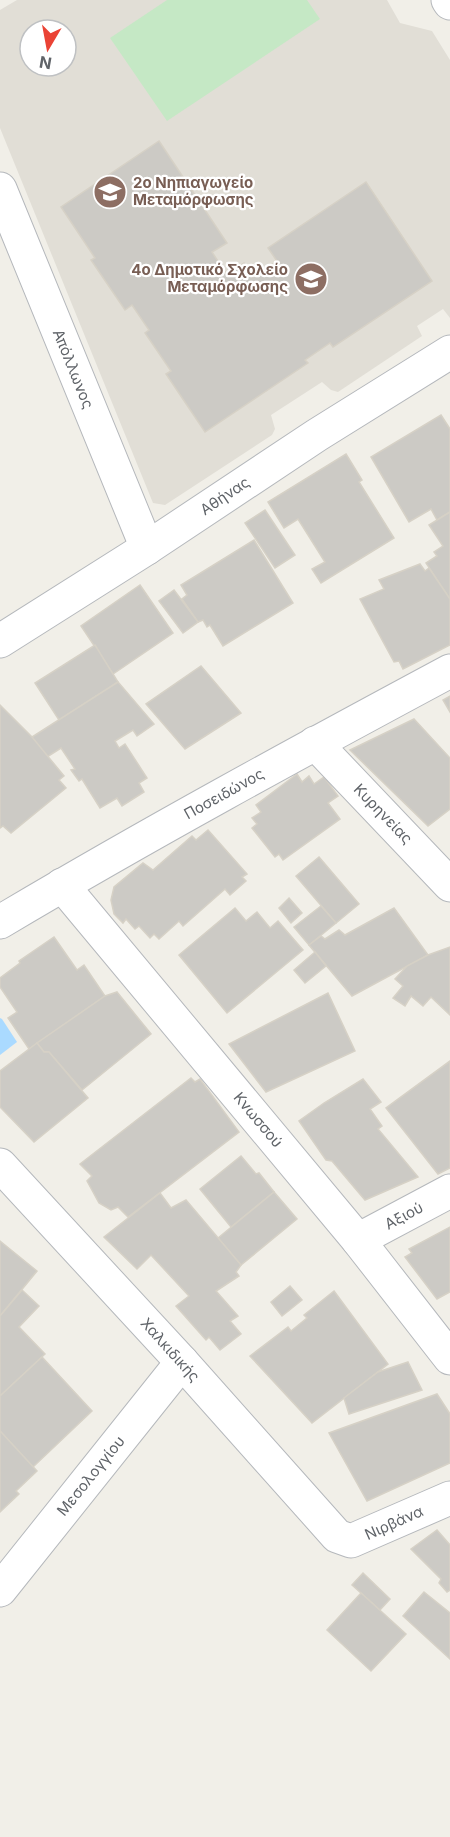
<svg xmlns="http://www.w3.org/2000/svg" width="450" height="1837" viewBox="0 0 450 1837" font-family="Inter,sans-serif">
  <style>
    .education { fill: #e1ded6; fill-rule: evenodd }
    .green { fill: #c5e8c5 }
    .water { fill: #aadaff }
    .building { fill: #cccac5; stroke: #d6d1c6; stroke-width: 1.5 }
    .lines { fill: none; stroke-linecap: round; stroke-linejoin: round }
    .minor-casing { stroke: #b5b8bc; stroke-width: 35 }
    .minor { stroke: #fff; stroke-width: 33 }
    .labels { text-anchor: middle; stroke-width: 4.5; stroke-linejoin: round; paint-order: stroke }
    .education-label { font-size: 15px; font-weight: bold; fill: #785e54; stroke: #fff; text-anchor: start }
    .street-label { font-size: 15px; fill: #5f6368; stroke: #fff }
  </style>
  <rect width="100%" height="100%" fill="#f1efe8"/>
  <!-- education -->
  <path class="education" d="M17 0H387L400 23 432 31 450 60V318L443 309 417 326 422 336 338 392 331 390 322 382 271 415 275 429 272 435 165 505 153 503 0 128V10ZM30 30H66V66H30Z"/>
  <!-- green -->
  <path class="green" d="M167 0H307L320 19 167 121 110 38Z"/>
  <!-- water -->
  <path class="water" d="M0 1018 2 1019 17 1042 0 1055Z"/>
  <!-- building -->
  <g class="building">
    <path d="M159 141 227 243 212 252 227 275 244 263 253 277 277 261 268 248 366 182 432 281 333 347 330 343 305 360 308 363 205 432 166 374 171 371 145 333 149 330 132 305 125 310 91 260 95 258 61 207Z"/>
    <path d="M441 415 450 429V512L437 520 431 509 409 522 371 457Z"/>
    <path d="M346 454 362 480 359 482 394 538 321 583 312 569 325 562 298 519 284 528 268 502Z"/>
    <path d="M265 510 295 555 275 568 245 523Z"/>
    <path d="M450 512V599L426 563 437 556 434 552 443 546 429 525Z"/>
    <path d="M254 540 293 603 223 646 210 625 207 627 203 620 198 622 182 599 187 595 181 585Z"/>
    <path d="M420 564 425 571 429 568 450 599V645L403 669 399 661 394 662 360 599 384 589 379 580Z"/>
    <path d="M140 585 173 633 113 674 81 626Z"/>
    <path d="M174 590 198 622 183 633 159 601Z"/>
    <path d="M95 645 118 682 59 720 35 683Z"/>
    <path d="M201 666 241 713 185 749 146 704Z"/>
    <path d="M118 682 154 724 137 736 133 730 115 741 119 748 125 744 147 778 139 783 144 792 122 806 117 798 100 808 82 779 79 781 71 770 75 769 61 748 47 757 32 737Z"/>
    <path d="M450 696V712L443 700Z"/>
    <path d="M0 705 32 737 64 776 59 780 66 788 11 833 3 826 0 828Z"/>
    <path d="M414 719 450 758V809L428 826 350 750Z"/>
    <path d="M297 774 302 782 309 776 314 784 324 777 338 796 328 803 340 819 283 860 279 854 275 857 252 828 257 824 252 818 261 812 256 805Z"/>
    <path d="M208 830 247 874 242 877 246 881 230 895 225 889 183 926 179 921 159 939 154 934 150 938 139 926 135 929 126 919 123 923 114 914 111 900 114 887 143 863 153 870 192 836 196 840Z"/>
    <path d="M319 857 359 904 336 923 296 876Z"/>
    <path d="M289 898 302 913 291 923 279 908Z"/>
    <path d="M321 906 336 923 309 945 294 927Z"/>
    <path d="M235 908 246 921 257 912 270 928 278 921 303 950 227 1013 179 955Z"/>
    <path d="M394 908 428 955 352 996 309 945 321 936 325 939 339 930 345 935Z"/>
    <path d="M54 937 77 970 84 965 105 996 29 1049 8 1018 17 1012 0 987V978L20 963 19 961Z"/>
    <path d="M450 947V1015L431 997 423 1006 411 996 405 1006 393 998 403 986 395 979 407 966 428 955Z"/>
    <path d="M315 952 326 966 305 983 294 970Z"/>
    <path d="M117 992 151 1034 82 1090 49 1052H44L37 1043 105 996Z"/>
    <path d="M328 993 355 1051 266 1092 229 1044Z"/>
    <path d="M37 1043 44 1052H49L88 1098 34 1142 0 1107V1071Z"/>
    <path d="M450 1061V1168L438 1174 386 1108Z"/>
    <path d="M191 1078 195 1082 200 1079 239 1132 128 1217 118 1207 111 1210 99 1203 87 1181 92 1176 80 1164Z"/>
    <path d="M363 1079 381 1102 370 1109 382 1126 378 1129 418 1177 365 1200 332 1161 326 1160 299 1121 324 1103Z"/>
    <path d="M241 1156 256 1174 259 1173 274 1192 231 1227 200 1189Z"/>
    <path d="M274 1192 297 1219 241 1265 218 1238Z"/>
    <path d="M160 1193 171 1208 186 1200 241 1265 236 1272 239 1276 216 1291 238 1316 230 1321 241 1334 220 1350 209 1337 206 1340 176 1306 189 1296 151 1255 137 1269 104 1237Z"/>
    <path d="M450 1227V1292L437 1299 405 1257 412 1253 409 1249Z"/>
    <path d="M0 1241 37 1271 0 1316Z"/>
    <path d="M290 1286 302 1300 282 1316 271 1302Z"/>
    <path d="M22 1290 39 1306 19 1327 45 1354 0 1396V1316Z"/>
    <path d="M334 1291 388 1364 312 1423 250 1356 288 1327 291 1331 307 1318 304 1315Z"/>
    <path d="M42 1357 92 1411 33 1467 0 1431V1396Z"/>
    <path d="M408 1362 422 1390 349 1414 344 1398 378 1372Z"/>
    <path d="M437 1394 450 1414V1463L367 1501 329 1433Z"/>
    <path d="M0 1431 37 1471 16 1491 19 1494 0 1512Z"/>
    <path d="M437 1530 450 1545V1590L447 1592 439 1583 441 1579 411 1549Z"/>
    <path d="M363 1573 390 1599 380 1610 352 1585Z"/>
    <path d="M424 1592 450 1613V1659L403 1616Z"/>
    <path d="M361 1593 406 1634 371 1671 327 1630Z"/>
  </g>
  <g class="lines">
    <!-- minor casing -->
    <g class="minor-casing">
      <g id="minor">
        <path d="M448 0 450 3"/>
        <path d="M0 189 147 548"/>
        <path d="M0 641 147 548 317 435 450 352"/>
        <path d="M315 743 450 885"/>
        <path d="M62 885 358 1240 450 1358"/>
        <path d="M0 922C148 834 299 752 450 671"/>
        <path d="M0 1165 182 1362 337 1536 351 1541 450 1498"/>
        <path d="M358 1240 450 1191"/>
        <path d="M0 1590 182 1362"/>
      </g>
    </g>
    <!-- minor -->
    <use href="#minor" class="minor"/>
  </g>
  <!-- icons -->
  <defs>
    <g id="school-disc" transform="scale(1.725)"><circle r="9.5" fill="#8d6e63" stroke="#fff"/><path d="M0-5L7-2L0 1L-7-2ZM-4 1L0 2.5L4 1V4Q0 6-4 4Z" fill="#fff"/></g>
  </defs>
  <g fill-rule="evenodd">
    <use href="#school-disc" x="110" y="192"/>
    <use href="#school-disc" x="311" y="279"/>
  </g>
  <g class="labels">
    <!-- education labels -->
    <g class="education-label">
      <text x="133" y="188">2ο Νηπιαγωγείο<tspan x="133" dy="17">Μεταμόρφωσης</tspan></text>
      <text x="288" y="275" text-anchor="end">4ο Δημοτικό Σχολείο<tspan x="288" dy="17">Μεταμόρφωσης</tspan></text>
    </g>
    <!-- street labels -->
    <g class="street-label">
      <text transform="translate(73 369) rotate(68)" y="5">Απόλλωνος</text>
      <text transform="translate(225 496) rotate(-34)" y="5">Αθήνας</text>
      <text transform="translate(224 794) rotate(-29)" y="5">Ποσειδώνος</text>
      <text transform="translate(383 814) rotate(46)" y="5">Κυρηνείας</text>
      <text transform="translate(258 1120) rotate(50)" y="5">Κνωσσού</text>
      <text transform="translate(404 1216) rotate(-28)" y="5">Αξιού</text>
      <text transform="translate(170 1350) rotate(48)" y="5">Χαλκιδικής</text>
      <text transform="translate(91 1476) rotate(-51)" y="5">Μεσολογγίου</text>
      <text transform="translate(394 1523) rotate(-24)" y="5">Νιρβάνα</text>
    </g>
  </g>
  <!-- north arrow -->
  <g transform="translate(48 48) rotate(190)"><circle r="28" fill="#ffffff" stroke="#bfc1c3" stroke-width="1.5"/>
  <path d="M0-4.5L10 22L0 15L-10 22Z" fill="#ea4335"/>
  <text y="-9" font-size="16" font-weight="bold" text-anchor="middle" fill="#5f6368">N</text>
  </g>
</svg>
